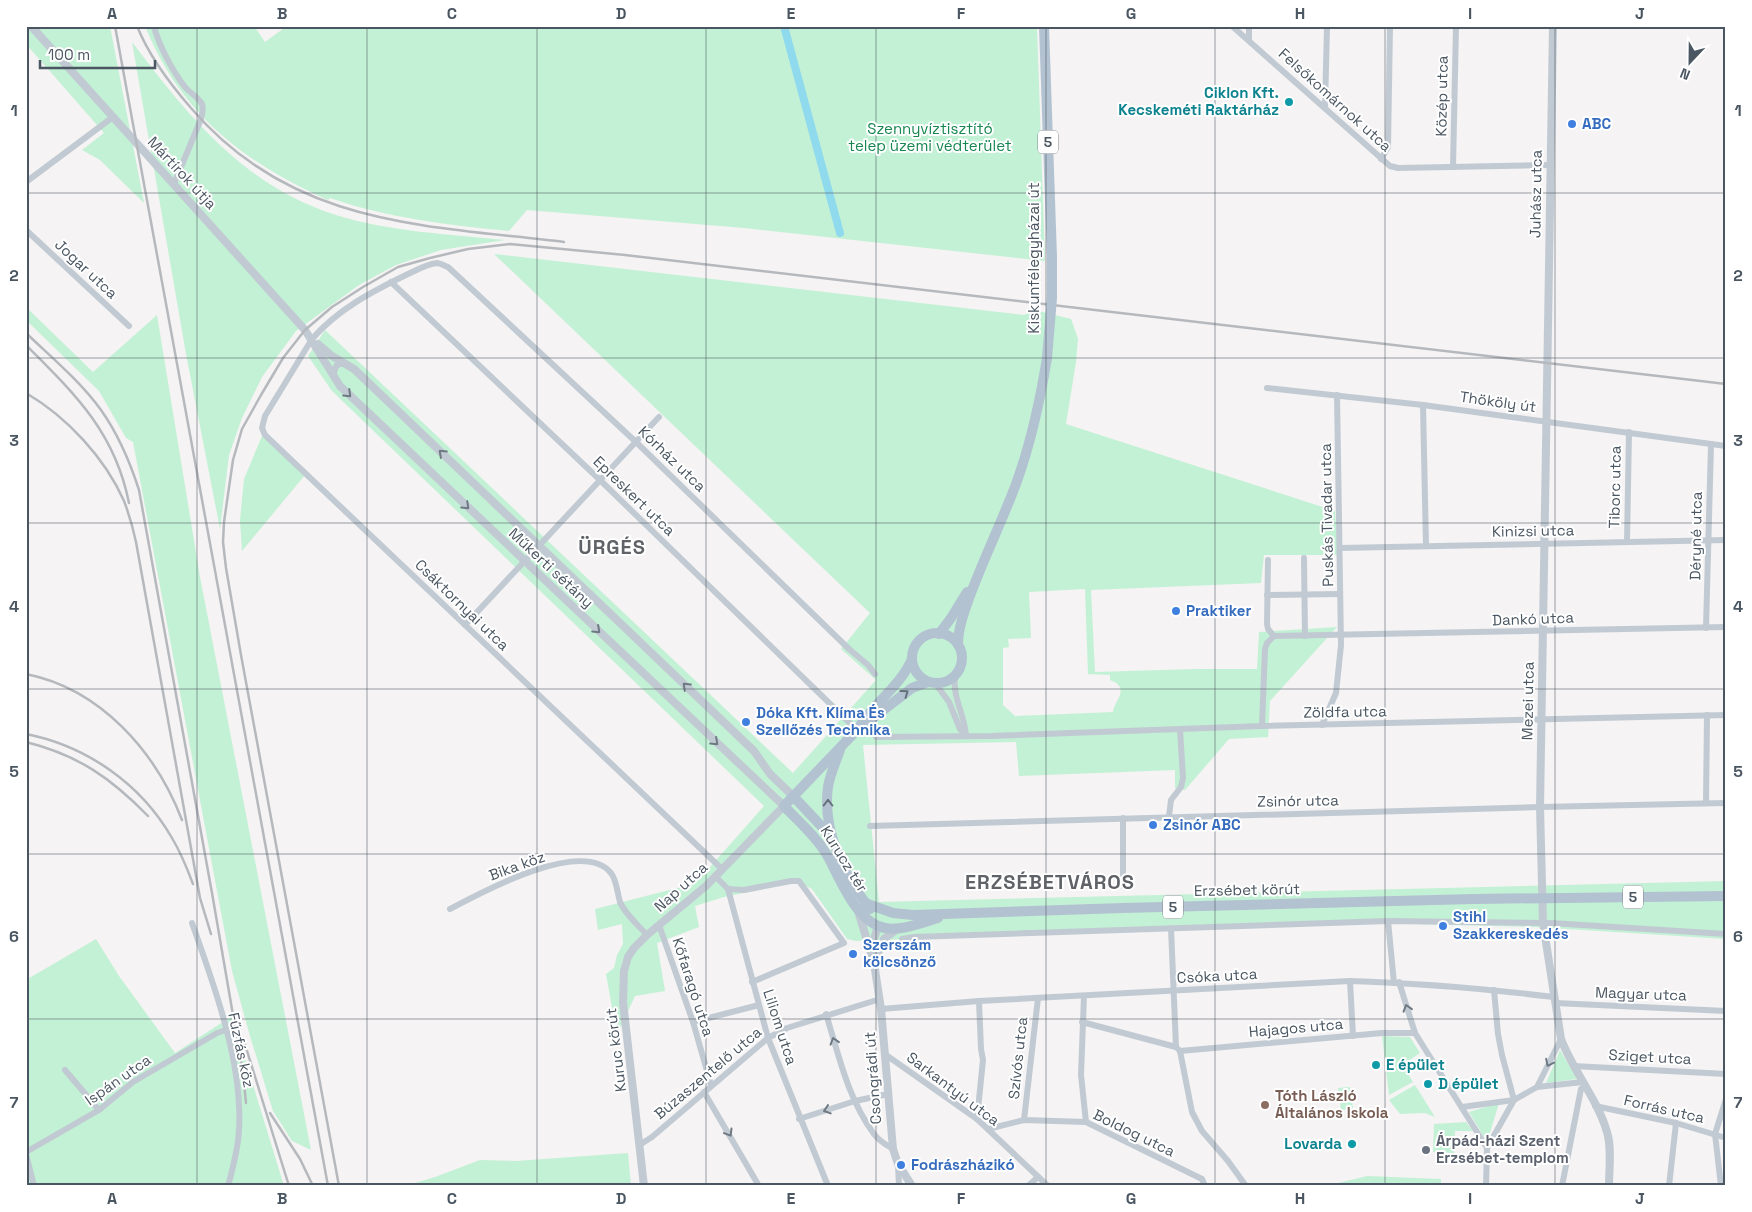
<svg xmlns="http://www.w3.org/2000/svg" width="1752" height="1212" viewBox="0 0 1752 1212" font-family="'Space Grotesk',sans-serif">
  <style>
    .green { fill: #c3f1d5; fill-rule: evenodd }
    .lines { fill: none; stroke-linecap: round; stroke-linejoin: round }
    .canal { stroke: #90daee; stroke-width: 8 }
    .minor { stroke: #c1cad2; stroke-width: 6 }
    .tertiary { stroke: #c1cad2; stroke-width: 8 }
    .primary { stroke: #b3c2d1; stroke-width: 10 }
    .rail { stroke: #b5b8bd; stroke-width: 2.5 }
    .primary-bridge { stroke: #b3c2d1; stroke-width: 10 }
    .oneway { stroke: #6e7983 }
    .oneway2 { stroke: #64717d }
    .grid { fill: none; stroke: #4a5661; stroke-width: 1; stroke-opacity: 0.55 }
    .culture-dot { fill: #0f9aa8; stroke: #fff; stroke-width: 2 }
    .shop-dot { fill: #3f7fe0; stroke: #fff; stroke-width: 2 }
    .education-dot { fill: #8d6e63; stroke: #fff; stroke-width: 2 }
    .worship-dot { fill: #6b7280; stroke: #fff; stroke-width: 2 }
    .labels { text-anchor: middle; stroke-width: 4; stroke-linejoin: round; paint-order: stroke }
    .shield { fill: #fff; stroke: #808990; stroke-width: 1 }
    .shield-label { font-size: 14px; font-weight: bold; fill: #4a5661 }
    .culture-label { font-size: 15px; font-weight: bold; fill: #0d838f; stroke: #fff; text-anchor: end }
    .street-label { font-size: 15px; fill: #4a5661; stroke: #fff }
    .shop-label { font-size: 15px; font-weight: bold; fill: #366cbe; stroke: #fff; text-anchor: start }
    .park-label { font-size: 15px; fill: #17864f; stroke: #fff }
    .education-label { font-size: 15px; font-weight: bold; fill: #785e54; stroke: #fff; text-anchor: start }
    .worship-label { font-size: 15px; font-weight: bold; fill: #5b616d; stroke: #fff; text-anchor: start }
    .district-label { font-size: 20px; font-weight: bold; letter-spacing: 1px; fill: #5f6368; stroke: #fff }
    .neatline { fill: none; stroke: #4a5661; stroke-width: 2 }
    .grid-label { font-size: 16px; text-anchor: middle; font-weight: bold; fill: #4a5661 }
  </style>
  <rect width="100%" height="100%" fill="#f5f3f3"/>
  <!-- green -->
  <g class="green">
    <path d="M35 26H110L144 203 100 160 82 150 104 133 26 44V33Z"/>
    <path d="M145 26H254L265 42 287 26H1037L1045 261 744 228 527 210 509 231C449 225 387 218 330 198L328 200C244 163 180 113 145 26Z"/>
    <path d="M132 42C188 116 244 186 336 215 389 232 450 234 505 240L441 250 396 265 359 285 296 331 262 377 242 418 229 455 220 529 186 354Z"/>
    <path d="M494 254 1024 315 1035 310 1071 319 1078 339 1076 362 1066 424 1335 511 1338 555H1264L1261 583 1091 590 1095 672 1196 669H1257L1259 632 1337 627 1270 701 1268 737 1229 739 1185 790 1175 788V770L1019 776 1016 742 863 745 879 902 1726 881V939L1535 927 1413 924H1323L856 941 847 939 812 889 798 882 724 897 695 906 699 927 657 943 665 991 635 996 617 1035 606 974 614 968 617 955 623 944 622 924 598 930 595 909 693 884 711 866 764 806 332 391 308 356 325 330 793 773 876 680 841 649 870 613ZM1085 589 1088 674 1110 675V680C1132 688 1113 702 1113 712L1015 716 1003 705V648L1009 647 1008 639 1031 638 1029 592Z"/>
    <path d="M26 307 93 372 157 315 200 577 311 1150 292 1141 273 1111 250 1036 232 971 133 442 126 438 99 391 26 320Z"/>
    <path d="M264 431 305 475 242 551 240 520 244 479Z"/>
    <path d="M96 939 119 976 175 1053 232 1016 284 1186H26V980Z"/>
    <path d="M1382 1036 1410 1037 1420 1053 1402 1065 1413 1082 1389 1095Z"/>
    <path d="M1560 1050 1577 1079 1546 1083Z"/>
    <path d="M1415 1085 1435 1117 1425 1113 1400 1114 1389 1100Z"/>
    <path d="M1350 1087 1353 1109 1341 1110 1338 1088Z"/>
    <path d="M1499 1103 1489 1136 1484 1137 1469 1112Z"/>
    <path d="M1466 1122 1473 1131H1455L1454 1153 1433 1152 1434 1124Z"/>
    <path d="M628 1153 631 1186H405L435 1177 480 1160 516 1161Z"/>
    <path d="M1367 1176 1441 1179V1183L1476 1186H1326Z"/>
  </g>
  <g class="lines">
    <!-- canal -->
    <path class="canal" d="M784 26 840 233"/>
    <!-- minor -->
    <g class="minor">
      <path d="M154 26C158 44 173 72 185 87 190 93 198 97 202 104 204 110 202 114 201 119L174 184"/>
      <path d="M1232 26 1390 166 1398 168 1550 165"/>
      <path d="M1249 26V40"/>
      <path d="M1325 108 1327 26"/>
      <path d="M1381 159 1388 147 1390 26"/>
      <path d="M1453 167 1456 26"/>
      <path d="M26 182 113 117"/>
      <path d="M26 230 129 326"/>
      <path d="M391 282 600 480 857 730"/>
      <path d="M333 376 336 366 340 364H346"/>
      <path d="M1267 388 1423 405 1726 446"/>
      <path d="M1423 405 1426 546"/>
      <path d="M1627 542 1629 432"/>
      <path d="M1340 548 1726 540"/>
      <path d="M1304 558 1305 636"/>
      <path d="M1268 560 1267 624 1268 629 1274 636"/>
      <path d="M1267 595 1340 594"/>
      <path d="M465 625 659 417"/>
      <path d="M1706 628 1711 444"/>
      <path d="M955 676C952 697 965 715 966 736"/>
      <path d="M935 683 949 702 960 729 966 736"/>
      <path d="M1322 725 1336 693 1341 645 1337 395"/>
      <path d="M1262 726 1265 649 1267 643 1274 636 1726 627"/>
      <path d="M876 737 991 736 1262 726 1726 715"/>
      <path d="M1706 803 1707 715"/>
      <path d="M1169 816 1171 800 1181 787 1183 778 1180 729"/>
      <path d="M870 826 1540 807 1726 803"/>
      <path d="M722 869 265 435 262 428 265 416 312 339C338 309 373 291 408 274 417 270 427 264 437 263 440 263 445 266 448 267L636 442 849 649 868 665 875 674"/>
      <path d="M715 876 728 889 768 1038 828 1186"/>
      <path d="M1123 886V818"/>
      <path d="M728 889 744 890 791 881H799L844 943 752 982"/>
      <path d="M450 909C480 893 582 837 611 873 617 881 617 892 620 902 625 914 638 925 647 935"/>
      <path d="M1388 921 1394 983"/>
      <path d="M192 923C214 985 243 1063 239 1130 238 1149 233 1168 228 1186"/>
      <path d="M659 925 693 1022 711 1085"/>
      <path d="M1171 928 1176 1047 1180 1051 1192 1112 1202 1131 1228 1161 1246 1186"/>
      <path d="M902 939 914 937 1388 921 1551 923 1726 934"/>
      <path d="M1350 981 1353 1036"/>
      <path d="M1399 982 1415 1033 1487 1148"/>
      <path d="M1494 990 1498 1034 1502 1055 1514 1100"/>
      <path d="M1084 996 1081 1075 1086 1122"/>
      <path d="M1555 1003 1726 1011"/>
      <path d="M881 1009 979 1001 1350 981C1418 983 1486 989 1554 997"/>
      <path d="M826 1014C839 1056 848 1099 874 1134 879 1141 886 1145 893 1149"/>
      <path d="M693 1022 759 1005"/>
      <path d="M1082 1022 1176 1047"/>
      <path d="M1180 1051 1382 1033H1415"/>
      <path d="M886 1055 977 1119 1048 1186"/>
      <path d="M1573 1066 1726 1074"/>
      <path d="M65 1070 99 1110"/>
      <path d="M1537 1087 1561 1039"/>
      <path d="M704 1092 759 1186"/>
      <path d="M1595 1106 1676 1123 1726 1138"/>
      <path d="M1462 1107 1514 1100 1537 1087 1583 1082"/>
      <path d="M799 1119 855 1101 888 1094"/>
      <path d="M977 1119 983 1060 981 1049 979 1001"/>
      <path d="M1024 1120 1038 998"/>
      <path d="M988 1129 1024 1120 1086 1122 1202 1179 1205 1186"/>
      <path d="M641 1144 652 1137 768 1038 787 1028 880 999"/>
      <path d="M26 1152 99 1110 133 1082 217 1033 226 1030"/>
      <path d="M26 1154 34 1186"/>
      <path d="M898 1165 899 1186"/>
      <path d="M1028 1186 1038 1177"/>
      <path d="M1486 1186 1487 1148 1514 1100"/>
      <path d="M1562 1186 1581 1089 1586 1087"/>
      <path d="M1669 1186 1676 1123"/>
      <path d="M1721 1186 1715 1134 1726 1099"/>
    </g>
    <!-- tertiary -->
    <g class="tertiary">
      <path d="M31 26 305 330 340 386 784 806 706 886 647 935 634 948 628 957 624 971 623 1002 644 1186"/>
      <path d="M1553 26 1540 807 1543 923 1561 1039C1573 1071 1597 1098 1607 1132 1612 1148 1609 1169 1609 1186"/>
      <path d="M318 344 332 356 354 369 754 751 770 774 793 796"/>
      <path d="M858 911 874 963 881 1009 893 1149 898 1164 912 1186"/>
      <path d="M874 956V939L878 926"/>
      <path d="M874 963 884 939 897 929"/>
    </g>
    <!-- primary -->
    <g class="primary">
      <path d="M1044 26 1052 257"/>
      <circle cx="937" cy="658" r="25"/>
      <path d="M939 634 951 618 967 592"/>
      <path d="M958 645C958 627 965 610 971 593 985 556 1002 521 1016 484 1031 443 1040 401 1047 358"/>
      <path d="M912 659C900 687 872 704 857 730L784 806C799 822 816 836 827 855 840 878 856 923 885 928 901 931 922 923 938 918"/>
      <path d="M860 728 912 688 928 682"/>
      <path d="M840 750C836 762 830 774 828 787 822 830 844 876 870 909"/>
      <path d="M793 796 824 829 830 839"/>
      <path d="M865 903 893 913 913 915 1123 908 1473 899 1726 896"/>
    </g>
    <!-- rail -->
    <g class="rail">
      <path d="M115 26 328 1186"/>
      <path d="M137 26C149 56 170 84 191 108 292 226 423 225 564 242"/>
      <path d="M26 333C51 357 80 381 101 410 118 434 130 462 139 490L212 893 243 1073 246 1103"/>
      <path d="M26 345C75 394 115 432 129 503"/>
      <path d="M26 393C67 417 105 458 124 501 129 514 133 528 136 542L200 898 211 934"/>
      <path d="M26 674C101 689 156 752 182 820"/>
      <path d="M26 734C87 746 141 784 172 838 181 853 187 868 193 884"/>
      <path d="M26 742C78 755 111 778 148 816"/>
      <path d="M243 1038 289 1186"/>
      <path d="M270 1113 300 1159 313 1186"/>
      <path d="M339 1186 241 655 226 568 223 542 224 522 233 460 242 429 261 395 283 358 305 330 332 307 363 287 398 267 430 258 468 249 510 244 625 255 1726 384"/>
    </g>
    <!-- primary-bridge -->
    <path class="primary-bridge" d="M1047 358 1052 298V257"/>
  </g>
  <!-- one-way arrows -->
  <defs><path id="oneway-chevron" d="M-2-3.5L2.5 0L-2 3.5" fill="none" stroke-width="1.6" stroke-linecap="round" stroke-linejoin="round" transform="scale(1.25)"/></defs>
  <g class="oneway">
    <use href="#oneway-chevron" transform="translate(348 394) rotate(44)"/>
    <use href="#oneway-chevron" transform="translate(442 453) rotate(-137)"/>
    <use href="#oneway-chevron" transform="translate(466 506) rotate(44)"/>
    <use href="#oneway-chevron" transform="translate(597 630) rotate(43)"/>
    <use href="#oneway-chevron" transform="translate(686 686) rotate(-136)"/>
    <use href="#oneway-chevron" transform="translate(715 742) rotate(43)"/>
    <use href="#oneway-chevron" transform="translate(1407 1008) rotate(-107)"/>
    <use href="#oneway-chevron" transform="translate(834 1041) rotate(-107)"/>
    <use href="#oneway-chevron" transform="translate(1549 1063) rotate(116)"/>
    <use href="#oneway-chevron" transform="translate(827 1110) rotate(162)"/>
    <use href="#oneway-chevron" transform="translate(729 1133) rotate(59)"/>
  </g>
  <g class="oneway2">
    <use href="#oneway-chevron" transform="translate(905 693) rotate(-36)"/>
    <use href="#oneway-chevron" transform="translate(828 803) rotate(-90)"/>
  </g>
  <!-- grid -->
  <path class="grid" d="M197 26V1186M367 26V1186M537 26V1186M706 26V1186M876 26V1186M1046 26V1186M1215 26V1186M1385 26V1186M1555 26V1186M26 193H1726M26 358H1726M26 523H1726M26 689H1726M26 854H1726M26 1019H1726"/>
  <!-- markers -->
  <g class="culture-dot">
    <circle cx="1289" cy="102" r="5"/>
    <circle cx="1376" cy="1065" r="5"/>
    <circle cx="1428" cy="1084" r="5"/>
    <circle cx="1352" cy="1144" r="5"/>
  </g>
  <g class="shop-dot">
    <circle cx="1572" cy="124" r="5"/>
    <circle cx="1176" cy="611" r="5"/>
    <circle cx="746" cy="722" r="5"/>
    <circle cx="1153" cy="825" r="5"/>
    <circle cx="1443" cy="926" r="5"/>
    <circle cx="853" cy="954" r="5"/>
    <circle cx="901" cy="1165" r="5"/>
  </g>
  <circle class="education-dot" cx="1265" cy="1105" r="5"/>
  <circle class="worship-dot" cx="1426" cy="1150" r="5"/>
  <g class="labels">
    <!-- shield labels -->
    <g class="shield">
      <rect x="1038" y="130.5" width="20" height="23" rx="4"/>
      <rect x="1623" y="885.5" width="20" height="23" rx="4"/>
      <rect x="1163" y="895.5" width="20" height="23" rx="4"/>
    </g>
    <g class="shield-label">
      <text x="1048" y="147">5</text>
      <text x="1633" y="902">5</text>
      <text x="1173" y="912">5</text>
    </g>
    <!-- culture labels -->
    <g class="culture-label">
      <text x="1279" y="98">Ciklon Kft.<tspan x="1279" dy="17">Kecskeméti Raktárház</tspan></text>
      <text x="1386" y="1070" text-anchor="start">E épület</text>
      <text x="1438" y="1089" text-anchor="start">D épület</text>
      <text x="1342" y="1149">Lovarda</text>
    </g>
    <!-- street labels -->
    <g class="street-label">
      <text transform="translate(1442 96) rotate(-89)" y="5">Közép utca</text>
      <text transform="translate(1335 100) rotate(42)" y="5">Felsőkomárnok utca</text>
      <text transform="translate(182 173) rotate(47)" y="5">Mártírok útja</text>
      <text transform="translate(1536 194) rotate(-89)" y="5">Juhász utca</text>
      <text transform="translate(1034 258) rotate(-90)" y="5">Kiskunfélegyházai út</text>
      <text transform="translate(86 269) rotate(43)" y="5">Jogar utca</text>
      <text transform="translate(1498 402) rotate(8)" y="5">Thököly út</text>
      <text transform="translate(672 459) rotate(44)" y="5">Kórház utca</text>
      <text transform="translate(1615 487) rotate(-89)" y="5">Tiborc utca</text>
      <text transform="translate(634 496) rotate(44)" y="5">Epreskert utca</text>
      <text transform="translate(1327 515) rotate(-91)" y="5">Puskás Tivadar utca</text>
      <text transform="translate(1533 531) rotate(-1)" y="5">Kinizsi utca</text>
      <text transform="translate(1696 536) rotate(-89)" y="5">Déryné utca</text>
      <text transform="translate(551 568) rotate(43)" y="5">Műkerti sétány</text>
      <text transform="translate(462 605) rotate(44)" y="5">Csáktornyai utca</text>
      <text transform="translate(1533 619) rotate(-2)" y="5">Dankó utca</text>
      <text transform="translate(1528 701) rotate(-89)" y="5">Mezei utca</text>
      <text transform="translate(1345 712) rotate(-1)" y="5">Zöldfa utca</text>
      <text transform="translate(1298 801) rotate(-1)" y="5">Zsinór utca</text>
      <text transform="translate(844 859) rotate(58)" y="5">Kurucz tér</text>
      <text transform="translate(517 866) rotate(-20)" y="5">Bika köz</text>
      <text transform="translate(681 887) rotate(-42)" y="5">Nap utca</text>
      <text transform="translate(1247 890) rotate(-1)" y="5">Erzsébet körút</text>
      <text transform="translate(1217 976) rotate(-3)" y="5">Csóka utca</text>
      <text transform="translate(693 987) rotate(72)" y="5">Kőfaragó utca</text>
      <text transform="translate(1641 994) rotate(2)" y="5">Magyar utca</text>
      <text transform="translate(780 1027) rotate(72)" y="5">Liliom utca</text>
      <text transform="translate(1296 1028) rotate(-5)" y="5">Hajagos utca</text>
      <text transform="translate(241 1050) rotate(78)" y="5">Fűzfás köz</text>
      <text transform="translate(616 1050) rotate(-97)" y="5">Kuruc körút</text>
      <text transform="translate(1650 1057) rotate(3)" y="5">Sziget utca</text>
      <text transform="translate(1018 1058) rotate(-84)" y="5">Szívós utca</text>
      <text transform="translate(708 1073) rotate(-40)" y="5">Búzaszentelő utca</text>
      <text transform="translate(873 1078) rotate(-94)" y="5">Csongrádi út</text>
      <text transform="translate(118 1080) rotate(-35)" y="5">Ispán utca</text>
      <text transform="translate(953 1089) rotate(37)" y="5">Sarkantyú utca</text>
      <text transform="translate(1664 1109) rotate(13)" y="5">Forrás utca</text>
      <text transform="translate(1134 1133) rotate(26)" y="5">Boldog utca</text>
    </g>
    <!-- shop labels -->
    <g class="shop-label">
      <text x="1582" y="129">ABC</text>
      <text x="1186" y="616">Praktiker</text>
      <text x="756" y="718">Dóka Kft. Klíma És<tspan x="756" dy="17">Szellőzés Technika</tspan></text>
      <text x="1163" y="830">Zsinór ABC</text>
      <text x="1453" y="922">Stihl<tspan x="1453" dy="17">Szakkereskedés</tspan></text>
      <text x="863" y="950">Szerszám<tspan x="863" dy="17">kölcsönző</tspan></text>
      <text x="911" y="1170">Fodrászházikó</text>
    </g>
    <!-- park labels -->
    <g class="park-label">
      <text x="930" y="134">Szennyvíztisztító<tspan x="930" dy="17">telep üzemi védterület</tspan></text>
    </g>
    <!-- education labels -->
    <g class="education-label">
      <text x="1275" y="1101">Tóth László<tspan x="1275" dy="17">Általános Iskola</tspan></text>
    </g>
    <!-- worship labels -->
    <g class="worship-label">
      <text x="1436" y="1146">Árpád-házi Szent<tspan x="1436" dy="17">Erzsébet-templom</tspan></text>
    </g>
    <!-- district labels -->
    <g class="district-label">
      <text x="612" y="554">ÜRGÉS</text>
      <text x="1050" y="889">ERZSÉBETVÁROS</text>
    </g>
  </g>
  <!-- border -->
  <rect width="1752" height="1212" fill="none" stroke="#ffffff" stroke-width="55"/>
  <!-- north arrow -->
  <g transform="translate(1690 62) rotate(202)" stroke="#ffffff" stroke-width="4" paint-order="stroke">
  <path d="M0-4L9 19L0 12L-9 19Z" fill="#4a5661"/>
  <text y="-8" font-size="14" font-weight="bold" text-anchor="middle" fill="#4a5661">N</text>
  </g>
  <!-- scale -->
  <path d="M40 60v8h115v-8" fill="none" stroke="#4a5661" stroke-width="2.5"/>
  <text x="48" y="60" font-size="15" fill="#4a5661" stroke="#ffffff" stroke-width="4" paint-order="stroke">100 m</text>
  <rect x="28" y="28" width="1696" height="1156" class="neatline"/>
  <g class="grid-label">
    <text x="112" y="19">A</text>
    <text x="282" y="19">B</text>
    <text x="452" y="19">C</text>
    <text x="621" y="19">D</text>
    <text x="791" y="19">E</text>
    <text x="961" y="19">F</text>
    <text x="1131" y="19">G</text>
    <text x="1300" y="19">H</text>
    <text x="1470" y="19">I</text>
    <text x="1640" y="19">J</text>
    <text x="14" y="116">1</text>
    <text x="1738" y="116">1</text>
    <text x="14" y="281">2</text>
    <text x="1738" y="281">2</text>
    <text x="14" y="446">3</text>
    <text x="1738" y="446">3</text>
    <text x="14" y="612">4</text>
    <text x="1738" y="612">4</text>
    <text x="14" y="777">5</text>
    <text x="1738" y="777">5</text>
    <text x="14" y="942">6</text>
    <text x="1738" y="942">6</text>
    <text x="14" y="1108">7</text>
    <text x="1738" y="1108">7</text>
    <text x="112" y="1204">A</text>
    <text x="282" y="1204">B</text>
    <text x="452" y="1204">C</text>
    <text x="621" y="1204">D</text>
    <text x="791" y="1204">E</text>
    <text x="961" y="1204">F</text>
    <text x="1131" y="1204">G</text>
    <text x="1300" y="1204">H</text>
    <text x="1470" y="1204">I</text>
    <text x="1640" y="1204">J</text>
  </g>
</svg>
